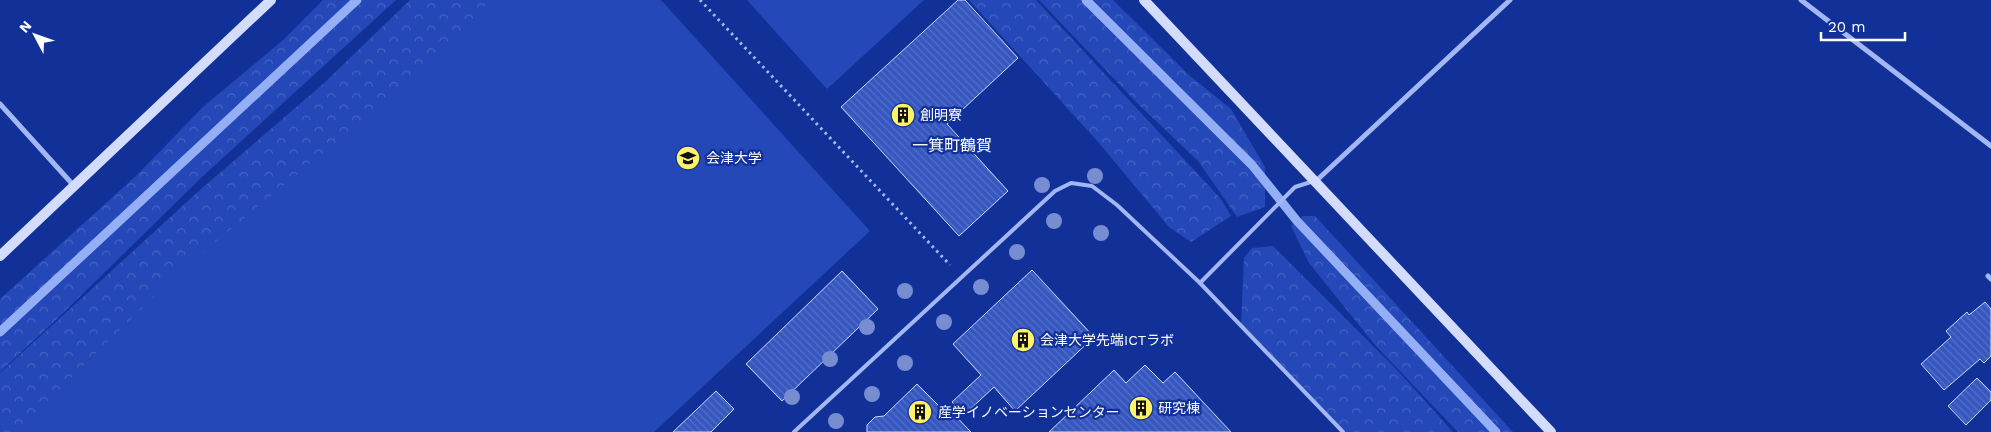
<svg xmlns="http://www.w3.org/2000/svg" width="1991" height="432" viewBox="0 0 1991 432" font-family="'Work Sans','Noto Sans JP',sans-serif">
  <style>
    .grass { fill: #2448b8 }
    .forest { fill: url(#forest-crowns) }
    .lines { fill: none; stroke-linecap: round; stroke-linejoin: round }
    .stream { stroke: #95aff7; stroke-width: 9 }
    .building { fill: url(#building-back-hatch); stroke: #cbd8fe }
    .path { stroke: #a3b7f4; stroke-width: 3; stroke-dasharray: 2.5 4; stroke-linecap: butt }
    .lane { stroke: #a3b7f4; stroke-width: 4 }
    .street { stroke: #a3b7f4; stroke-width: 5 }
    .secondary { stroke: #d3dcfd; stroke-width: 10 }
    .tree { fill: #778dd1 }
    .labels { text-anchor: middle; stroke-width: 4.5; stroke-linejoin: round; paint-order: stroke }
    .poi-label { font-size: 14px; fill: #fff; stroke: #113199; text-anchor: start }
    .quarter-label { font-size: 16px; fill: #fff; stroke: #113199 }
  </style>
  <defs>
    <pattern id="forest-crowns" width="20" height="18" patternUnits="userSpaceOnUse" patternTransform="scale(1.25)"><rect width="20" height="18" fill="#2448b8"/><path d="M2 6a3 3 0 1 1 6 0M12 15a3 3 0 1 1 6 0" fill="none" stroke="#4563c3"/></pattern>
    <pattern id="building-back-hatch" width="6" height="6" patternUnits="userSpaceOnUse" patternTransform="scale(1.25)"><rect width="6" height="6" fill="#3557bf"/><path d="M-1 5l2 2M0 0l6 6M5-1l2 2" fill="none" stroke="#5370c9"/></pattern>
  </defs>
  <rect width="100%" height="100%" fill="#113199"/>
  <!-- grass -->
  <g class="grass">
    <path d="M459 0H661L870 231 654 432H0Z"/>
    <path d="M747 0H924L827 89Z"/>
  </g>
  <!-- forest -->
  <g class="forest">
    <path d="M323 0H396L202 177 58 318 0 372V299L137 175 203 107 282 41Z"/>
    <path d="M410 0H490L459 34 343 136 179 272 16 432H0V373L201 189 323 84Z"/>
    <path d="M969 0H1036L1221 199 1231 216 1191 242 1169 227 1099 143Z"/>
    <path d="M1039 0H1113L1189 75 1231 109 1265 167V207L1237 217 1198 161 1138 104Z"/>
    <path d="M1303 216H1315L1513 432H1458L1375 345 1309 263 1291 226Z"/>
    <path d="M1273 246 1399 372 1453 432H1345L1241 326 1244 258 1252 248Z"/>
  </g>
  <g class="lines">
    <!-- stream -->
    <g class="stream">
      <path d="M1086 0 1252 165 1297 221 1496 432"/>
      <path d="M0 332 357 0"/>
    </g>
  </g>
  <!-- building -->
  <g class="building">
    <path d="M958 0H965L1018 58 947 124 1008 191 959 236 841 107Z"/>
    <path d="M1032 270 1094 337 1015 411 994 387 964 415 952 402 981 375 953 344Z"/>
    <path d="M842 271 878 309 782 401 746 364Z"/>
    <path d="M1985 302 1991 309V356L1984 363 1980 359 1944 390 1921 364 1951 337 1946 331 1967 312 1969 315Z"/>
    <path d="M1145 365 1163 383 1175 372 1231 432H1049L1114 370 1126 383Z"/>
    <path d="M1977 378 1991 392V400L1966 425 1948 406Z"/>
    <path d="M917 384 941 408 944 404 971 432H867V425L875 417 884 416Z"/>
    <path d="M716 391 734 409 711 432H673Z"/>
  </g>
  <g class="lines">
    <!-- path -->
    <path class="path" d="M700 0 950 265"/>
    <!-- lane -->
    <g class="lane">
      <path d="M1200 283 1295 187 1314 181"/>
      <path d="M794 432 1055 191 1071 183 1092 186 1117 205 1200 283 1343 432"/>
    </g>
    <!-- street -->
    <g class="street">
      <path d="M1801 0 1991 146"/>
      <path d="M0 104 75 187"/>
      <path d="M1316 181 1510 0"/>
      <path d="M1988 276 1991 279"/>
    </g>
    <!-- secondary -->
    <g class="secondary">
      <path d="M1144 0 1551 432"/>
      <path d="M0 256 271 0"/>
    </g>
  </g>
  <!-- trees -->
  <g class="tree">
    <circle cx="1095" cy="176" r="8"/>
    <circle cx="1042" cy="185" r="8"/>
    <circle cx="1054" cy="221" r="8"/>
    <circle cx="1101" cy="233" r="8"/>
    <circle cx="1017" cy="252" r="8"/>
    <circle cx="981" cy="287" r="8"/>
    <circle cx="905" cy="291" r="8"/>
    <circle cx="944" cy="322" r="8"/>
    <circle cx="867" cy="327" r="8"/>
    <circle cx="830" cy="359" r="8"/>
    <circle cx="905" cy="363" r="8"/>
    <circle cx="872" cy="394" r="8"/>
    <circle cx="792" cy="397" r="8"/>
    <circle cx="836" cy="421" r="8"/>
  </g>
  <!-- icons -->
  <defs>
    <g id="building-disc" transform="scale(1.25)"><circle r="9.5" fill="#fff266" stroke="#113199"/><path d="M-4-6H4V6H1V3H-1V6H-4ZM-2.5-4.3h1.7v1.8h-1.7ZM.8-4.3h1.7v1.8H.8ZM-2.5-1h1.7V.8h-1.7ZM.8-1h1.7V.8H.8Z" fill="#111"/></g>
    <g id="university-disc" transform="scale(1.25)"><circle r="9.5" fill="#fff266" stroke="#113199"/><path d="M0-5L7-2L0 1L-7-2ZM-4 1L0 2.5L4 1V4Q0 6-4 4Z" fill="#111"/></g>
  </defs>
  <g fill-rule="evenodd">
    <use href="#building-disc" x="903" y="115"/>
    <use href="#university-disc" x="688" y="158"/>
    <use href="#building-disc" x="1023" y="340"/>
    <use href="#building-disc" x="1141" y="408"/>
    <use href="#building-disc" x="920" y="412"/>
  </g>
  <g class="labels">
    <!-- poi labels -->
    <g class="poi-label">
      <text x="920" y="120">創明寮</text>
      <text x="706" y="163">会津大学</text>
      <text x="1040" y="345">会津大学先端ICTラボ</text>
      <text x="1158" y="413">研究棟</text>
      <text x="938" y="417">産学イノベーションセンター</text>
    </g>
    <!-- quarter labels -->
    <g class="quarter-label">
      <text x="952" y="151">一箕町鶴賀</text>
    </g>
  </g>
  <!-- north arrow -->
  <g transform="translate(35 35) rotate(311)" stroke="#113199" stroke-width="4" paint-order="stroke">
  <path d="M0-4L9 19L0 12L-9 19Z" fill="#ffffff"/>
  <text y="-8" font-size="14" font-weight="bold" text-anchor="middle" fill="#ffffff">N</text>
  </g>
  <!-- scale -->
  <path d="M1821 32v8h84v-8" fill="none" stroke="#ffffff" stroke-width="2.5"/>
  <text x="1828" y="32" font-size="15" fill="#ffffff" stroke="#113199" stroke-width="4" paint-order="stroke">20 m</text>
</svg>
